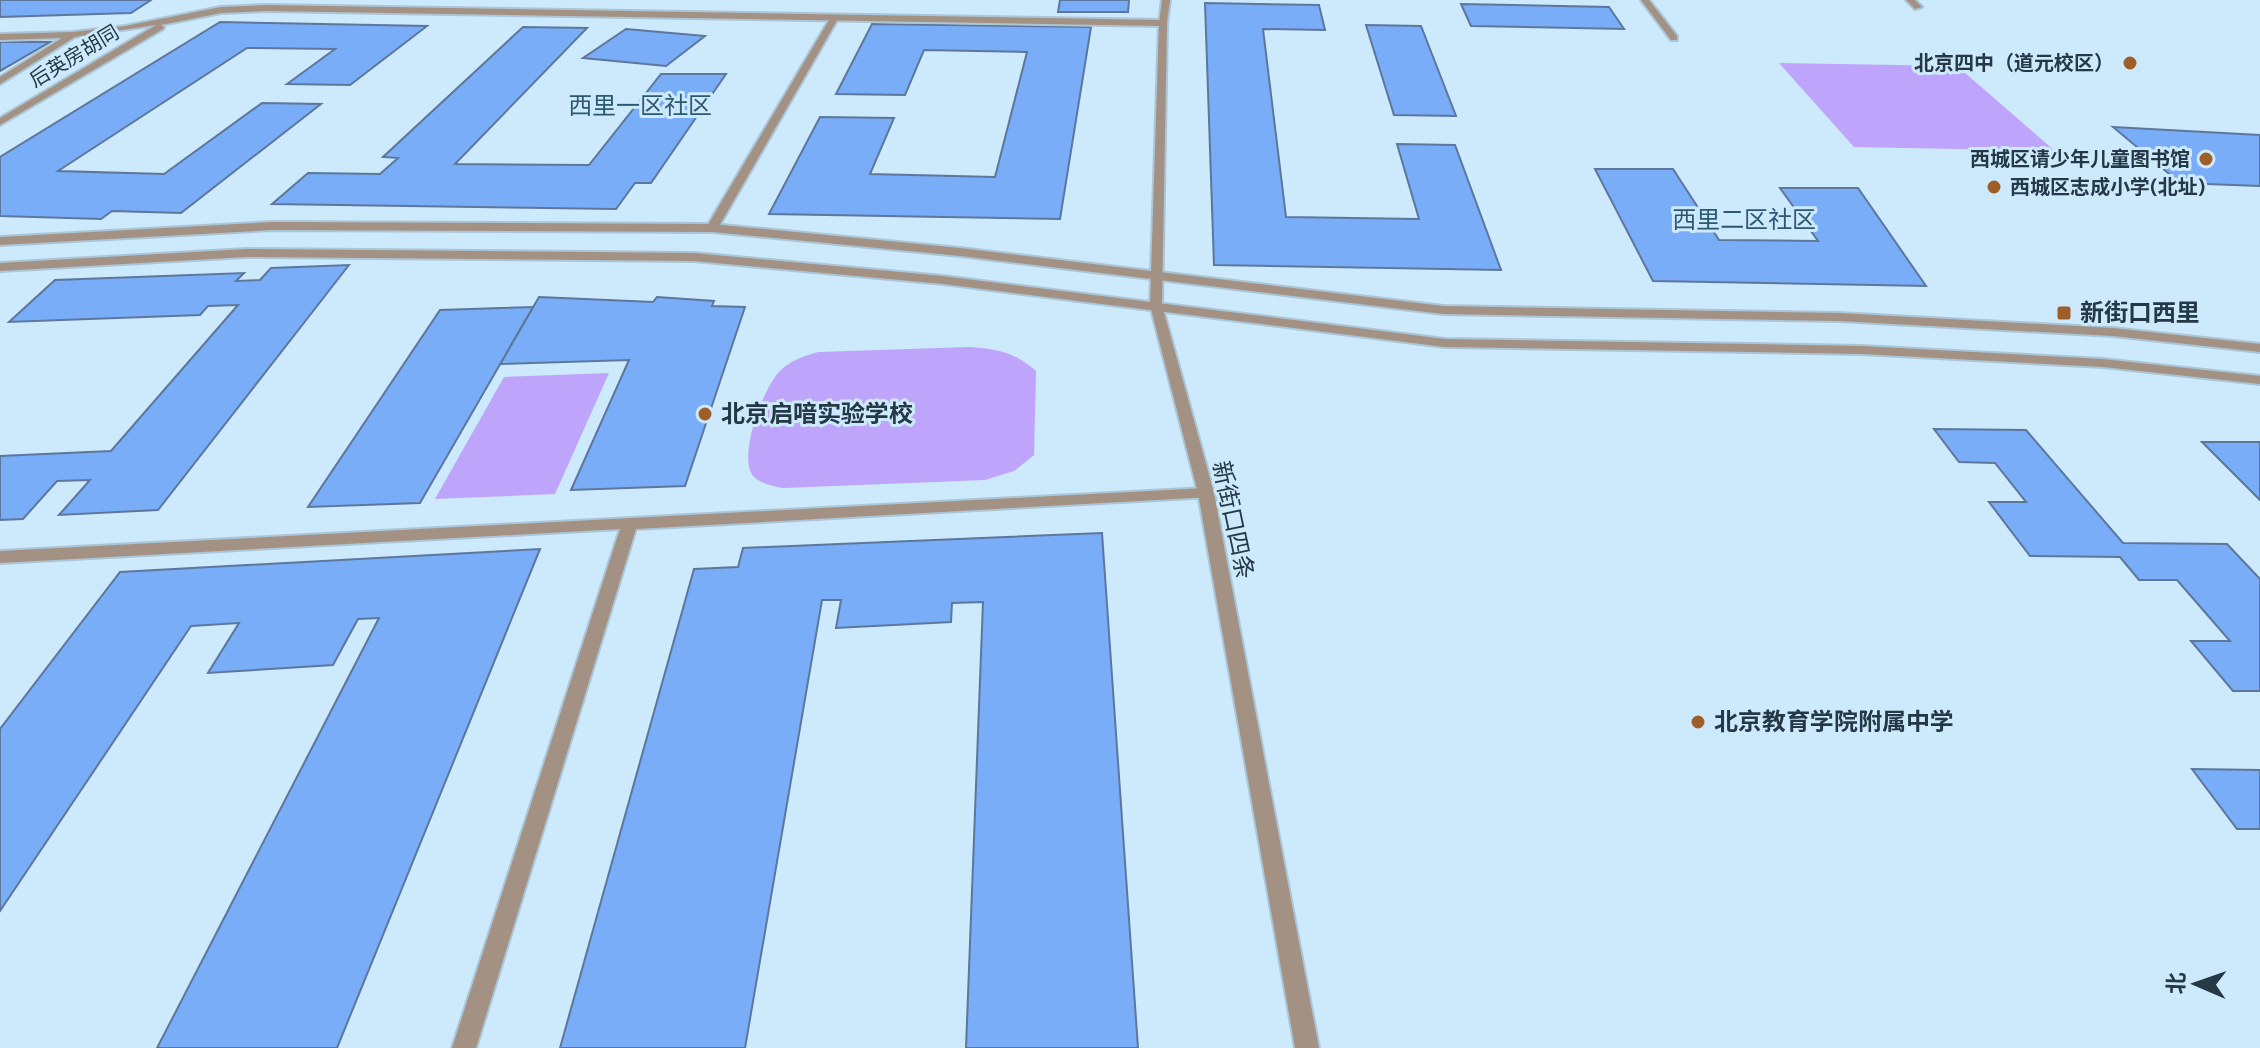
<svg xmlns="http://www.w3.org/2000/svg" width="2260" height="1048" viewBox="0 0 2260 1048" font-family="Figtree,'Noto Sans SC',sans-serif">
  <style>
    .green { fill: #bea4fb }
    .building { fill: #79adf7; stroke: #5d779c; stroke-width: 2 }
    .lines { fill: none; stroke-linecap: round; stroke-linejoin: round }
    .service-casing { stroke: #abc6d7; stroke-width: 4 }
    .minor-casing { stroke: #abc6d7; stroke-width: 4 }
    .tertiary-casing { stroke: #abc6d7; stroke-width: 4 }
    .service { fill: #a39184; fill-rule: evenodd }
    .minor { fill: #a39184; fill-rule: evenodd }
    .tertiary { fill: #a39184; fill-rule: evenodd }
    .poi-dot { fill: #9e5e28; stroke: #cde9fc; stroke-width: 3 }
    .labels { text-anchor: middle; stroke-width: 6; stroke-linejoin: round; paint-order: stroke }
    .far-street-label { font-size: 20px; fill: #253845; stroke: #cde9fc }
    .far-poi-label { font-size: 20px; font-weight: bold; fill: #253845; stroke: #cde9fc; text-anchor: end }
    .far-quarter-label { font-size: 24px; fill: #2c5872; stroke: #cde9fc }
    .poi-label { font-size: 24px; font-weight: bold; fill: #253845; stroke: #cde9fc; text-anchor: start }
    .street-label { font-size: 24px; fill: #253845; stroke: #cde9fc }
  </style>
  <rect width="100%" height="100%" fill="#cde9fc"/>
  <!-- green -->
  <g class="green">
    <path d="M1779 63 1957 66 2055 151 1854 147Z"/>
    <path d="M969 347C997 349 1015 352 1036 371L1034 455 1014 471 985 480 783 488C773 486 762 484 754 477 736 459 764 385 781 370 791 360 806 355 819 352Z"/>
    <path d="M609 373 555 494 435 499 504 377Z"/>
  </g>
  <!-- building -->
  <g class="building">
    <path d="M0 0H151L131 13 0 17Z"/>
    <path d="M1060 0H1129L1128 12H1058Z"/>
    <path d="M1205 3 1319 5 1325 30 1263 29 1286 217 1419 219 1397 144 1455 145 1501 270 1214 265Z"/>
    <path d="M1461 4 1609 7 1624 29 1471 26Z"/>
    <path d="M220 22 427 26 350 85 287 84 335 49 247 48 58 171 164 174 262 103 321 104 181 213 112 211 101 219 0 216V157Z"/>
    <path d="M872 24 1091 27 1060 219 769 214 820 117 894 118 870 174 995 177 1027 52 924 50 905 95 836 94Z"/>
    <path d="M1366 25 1421 26 1456 116 1394 115Z"/>
    <path d="M523 27 587 28 455 164 589 165 661 74H726L651 183H635L616 209 272 204 308 173 380 174 398 158 383 157Z"/>
    <path d="M626 29 705 36 666 66 583 58Z"/>
    <path d="M0 42H50L0 71Z"/>
    <path d="M2113 127 2260 135V186L2180 183Z"/>
    <path d="M1595 169H1673L1719 240 1818 241 1780 188H1858L1926 286 1653 281Z"/>
    <path d="M349 265 158 510 59 515 90 480 57 481 23 519 0 520V456L111 451 238 305 208 306 200 315 9 322 55 280 244 273 236 281 260 280 271 268Z"/>
    <path d="M539 297 653 302 657 297 714 301 712 306 745 307 685 486 571 490 629 360 500 364Z"/>
    <path d="M533 307 420 503 308 507 440 310Z"/>
    <path d="M1934 429 2026 430 2123 543 2227 544 2260 579V691H2233L2191 641H2230L2177 580H2139L2120 557 2030 556 1989 502H2026L1995 463 1959 462Z"/>
    <path d="M2202 442H2260V500Z"/>
    <path d="M1102 533 1138 1048H966L983 602 952 603 951 622 836 628 841 600H822L745 1048H560L694 569 738 567 743 548Z"/>
    <path d="M540 549 337 1048H157L379 618 358 619 333 665 208 673 239 623 191 626 0 911V729L120 572Z"/>
    <path d="M2192 769 2260 770V829H2237Z"/>
  </g>
  <g class="lines">
    <!-- service casing -->
    <g class="service-casing">
      <g id="service">
        <path d="M1162 0H1170L1167 23 1162 305 1214 493 1319 1048H1295L1198 493 1150 305 1159 23Z"/>
        <path d="M1641 0H1649L1677 36V40H1671Z"/>
        <path d="M1906 0H1915L1922 7 1915 9Z"/>
        <path d="M832 15 839 17 718 228 708 230 706 228Z"/>
      </g>
    </g>
    <!-- minor casing -->
    <g class="minor-casing">
      <g id="minor">
        <path d="M267 5 1163 20 1167 23 1163 26 267 11 221 13 161 25 164 27 163 29 0 125V118L156 25 75 37 0 84V77L62 38 0 40V34L73 32 125 26 221 7Z"/>
        <path d="M1206 488 1214 493 1211 497 636 529 476 1048H452L620 529 0 563V551Z"/>
      </g>
    </g>
    <!-- tertiary casing -->
    <g class="tertiary-casing">
      <g id="tertiary">
        <path d="M272 222 712 224 960 248 1443 306 1839 313 2113 328 2260 344V352L2113 336 1839 321 1443 314 960 256 712 232 272 230 0 245V237Z"/>
        <path d="M246 249 694 253 943 276 1445 339 1862 346 2103 359 2260 376V384L2103 367 1862 354 1445 347 943 284 694 261 246 257 0 271V263Z"/>
      </g>
    </g>
    <!-- service -->
    <use href="#service" class="service"/>
    <!-- minor -->
    <use href="#minor" class="minor"/>
    <!-- tertiary -->
    <use href="#tertiary" class="tertiary"/>
  </g>
  <!-- markers -->
  <g class="poi-dot">
    <circle cx="2130" cy="63" r="8"/>
    <circle cx="2206" cy="159" r="8"/>
    <circle cx="1994" cy="187" r="8"/>
    <rect x="2056" y="305" width="16" height="16" rx="4"/>
    <circle cx="705" cy="414" r="8"/>
    <circle cx="1698" cy="722" r="8"/>
  </g>
  <g class="labels">
    <!-- far-street labels -->
    <g class="far-street-label">
      <text transform="translate(74 56) rotate(-31)" y="7">后英房胡同</text>
    </g>
    <!-- far-poi labels -->
    <g class="far-poi-label">
      <text x="2114" y="70">北京四中（道元校区）</text>
      <text x="2190" y="166">西城区请少年儿童图书馆</text>
      <text x="2010" y="194" text-anchor="start">西城区志成小学(北址)</text>
    </g>
    <!-- far-quarter labels -->
    <g class="far-quarter-label">
      <text x="640" y="114">西里一区社区</text>
      <text x="1744" y="228">西里二区社区</text>
    </g>
    <!-- poi labels -->
    <g class="poi-label">
      <text x="2080" y="321">新街口西里</text>
      <text x="721" y="422">北京启喑实验学校</text>
      <text x="1714" y="730">北京教育学院附属中学</text>
    </g>
    <!-- street labels -->
    <g class="street-label">
      <text transform="translate(1233 520) rotate(78)" y="8">新街口四条</text>
    </g>
  </g>
  <!-- north arrow -->
  <g transform="translate(2196 984) rotate(272)" stroke="#cde9fc" stroke-width="6" paint-order="stroke">
  <path d="M0-6L14 30L0 20L-14 30Z" fill="#253845"/>
  <text y="-12" font-size="22" font-weight="bold" text-anchor="middle" fill="#253845">北</text>
  </g>
</svg>
